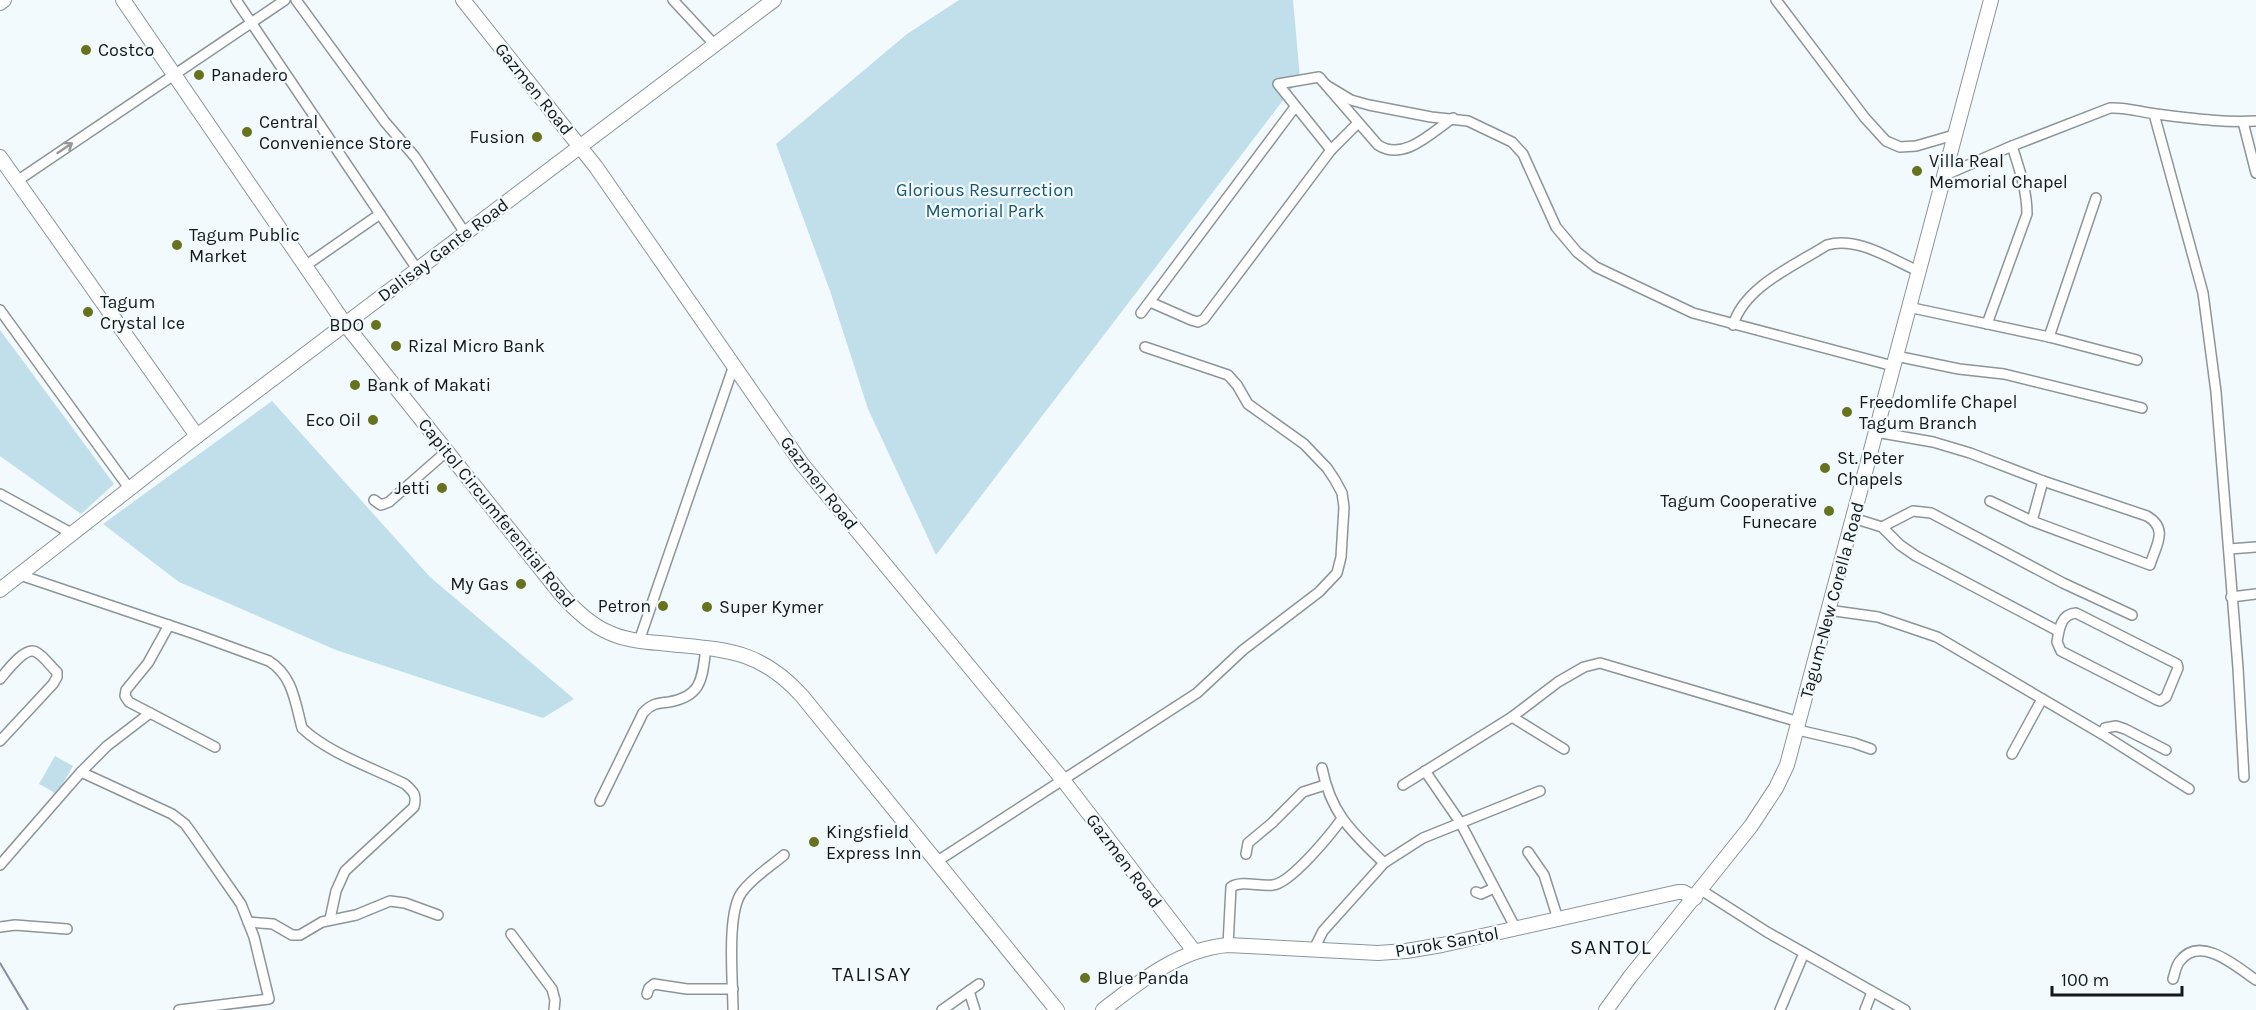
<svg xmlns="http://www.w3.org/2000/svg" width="2256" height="1010" viewBox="0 0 2256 1010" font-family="Karla,sans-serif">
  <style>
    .green { fill: #c0dfeb }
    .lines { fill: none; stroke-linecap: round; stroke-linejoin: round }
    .stream { stroke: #858fa2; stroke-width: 2 }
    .street-casing { stroke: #8d9598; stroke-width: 12 }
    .secondary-casing { stroke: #8d9598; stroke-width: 16 }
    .street { stroke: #fff; stroke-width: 9 }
    .secondary { stroke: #fff; stroke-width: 14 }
    .oneway { stroke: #969798 }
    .poi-dot { fill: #66721c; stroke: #f2fafd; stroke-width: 2 }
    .labels { text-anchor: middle; stroke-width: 4.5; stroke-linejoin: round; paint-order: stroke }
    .poi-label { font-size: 18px; fill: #151819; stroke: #f2fafd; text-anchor: start }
    .street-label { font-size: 18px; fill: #151819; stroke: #f2fafd }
    .park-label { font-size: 18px; fill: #18586d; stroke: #f2fafd }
    .neighbourhood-label { font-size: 20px; letter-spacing: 1.5px; fill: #151819; stroke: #f2fafd }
    .quarter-label { font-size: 21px; letter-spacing: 1.5px; fill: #151819; stroke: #f2fafd }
  </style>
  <rect width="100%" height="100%" fill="#f2fafd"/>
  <!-- green -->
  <g class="green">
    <path d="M959 0H1293L1300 78 936 555 868 409 830 291 776 144 907 34Z"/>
    <path d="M0 330 114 484 81 514 0 456Z"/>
    <path d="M272 401 430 577 574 699 543 718 336 650 179 582 103 524Z"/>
    <path d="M55 756 73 766 57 794 39 784Z"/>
  </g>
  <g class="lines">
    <!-- stream -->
    <path class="stream" d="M0 963 28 1010"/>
    <!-- street casing -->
    <g class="street-casing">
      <g id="street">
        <path d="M236 0 417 269"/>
        <path d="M296 0 385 122 415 157 465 233"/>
        <path d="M673 0 714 44"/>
        <path d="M1776 0 1865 118 1886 141 1900 147 1916 146 1954 135"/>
        <path d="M1326 85 1351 100 1369 105 1431 117 1468 121 1512 142 1523 154 1556 227 1577 252 1596 267 1693 313 1893 366"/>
        <path d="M2154 114 2203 293 2216 392 2238 668 2244 777"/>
        <path d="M2243 122 2256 173"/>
        <path d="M1331 150 1278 84 1319 77 1378 145C1404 162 1432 132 1453 118"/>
        <path d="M1943 176 2012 146 2110 108C2126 107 2140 112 2156 114 2189 118 2224 123 2256 121"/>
        <path d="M17 181 285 0"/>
        <path d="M305 266 380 214"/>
        <path d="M1150 302 1191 320 1198 322 1204 319 1331 150 1358 123"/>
        <path d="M1908 307 2049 337 2137 360"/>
        <path d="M0 310 129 488"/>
        <path d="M1141 313 1295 107"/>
        <path d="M1987 324 2027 214C2027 190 2019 168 2012 146"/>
        <path d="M1733 325C1745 286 1794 266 1827 245 1857 236 1891 259 1918 271"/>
        <path d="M2049 337 2096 198"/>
        <path d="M1896 356 1959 369 2004 374 2142 408"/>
        <path d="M1876 432 1933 442 1970 453 2043 481 2147 516C2169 529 2156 545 2150 565L2032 521 1990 501"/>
        <path d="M0 494 73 534"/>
        <path d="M374 500 381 505 389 502 446 452"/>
        <path d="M1853 518 1882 527 1900 545 1916 556 2058 631"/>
        <path d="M2032 521 2043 481"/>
        <path d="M1882 527 1913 511 1931 513 2063 583 2132 615"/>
        <path d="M2229 549 2256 547"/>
        <path d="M20 575 195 634 269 661C293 676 295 702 302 728 328 753 373 768 405 784 414 792 417 795 414 807L345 871 336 891 330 919"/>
        <path d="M2231 597 2256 594"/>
        <path d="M1828 610 1878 617 1937 637 2102 734 2189 789"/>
        <path d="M2076 613 2177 664 2178 668 2166 697 2160 701 2157 700 2061 651 2057 642C2059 629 2061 614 2076 613Z"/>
        <path d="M639 641 733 368"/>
        <path d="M0 679C7 671 25 646 36 652 44 656 50 666 57 672V677L53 684 0 741"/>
        <path d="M150 713 129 702 125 696 126 690 148 663 169 625"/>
        <path d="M1512 717 1564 749"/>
        <path d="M1798 730 1854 743 1871 749"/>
        <path d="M2102 734 2105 728 2116 726 2125 729 2166 750"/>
        <path d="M2012 754 2042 699"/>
        <path d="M1322 768C1331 814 1352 832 1384 863"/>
        <path d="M1425 771 1460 822 1516 929"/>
        <path d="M81 772 172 814 185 824 193 835 241 904 254 937 269 999 179 1010"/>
        <path d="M1403 785 1512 717 1558 682 1584 667 1600 663 1799 722"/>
        <path d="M600 801 643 713C651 704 657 703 669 702 703 696 702 677 706 648"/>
        <path d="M1528 852 1544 875 1558 919"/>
        <path d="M1246 854 1248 843 1272 823 1303 792 1325 785"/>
        <path d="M936 862 1197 693 1243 650 1319 592 1337 573 1341 557 1344 507 1342 493 1335 480 1327 468 1304 444 1248 404 1237 385 1228 375 1145 347"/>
        <path d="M0 865 81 772 107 746 150 713 215 747"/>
        <path d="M1701 890 1767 932 1905 1010"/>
        <path d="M1476 892 1481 894 1494 888"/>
        <path d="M248 922 273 924 292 935H300L322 922 356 915 390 901 405 903 438 915"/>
        <path d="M0 927 15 925 67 929"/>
        <path d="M511 934 552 989 555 1000 554 1010"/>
        <path d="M1228 945 1231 887C1243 880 1259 887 1273 885 1291 883 1330 835 1341 820"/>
        <path d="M1314 949 1323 931 1384 863 1423 838 1540 791"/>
        <path d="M2173 979C2175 973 2176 965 2180 961 2200 934 2237 967 2256 980"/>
        <path d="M647 994 649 988 654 984 687 989H733"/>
        <path d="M733 1010C733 982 726 913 742 892 753 877 770 867 784 855"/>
        <path d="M942 1010 969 991"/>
        <path d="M975 1010 969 991 979 984"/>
        <path d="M1780 1010 1804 953"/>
        <path d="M1865 1010 1872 992"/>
      </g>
    </g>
    <!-- secondary casing -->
    <g class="secondary-casing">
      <g id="secondary">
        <path d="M123 0 345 324 560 593C574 609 590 625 610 633 625 640 643 642 660 643 721 650 758 647 802 696L1057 1010"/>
        <path d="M463 0 596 167 802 464 1063 780 1194 951"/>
        <path d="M0 3 4 0"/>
        <path d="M0 157 197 436"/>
        <path d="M0 590 197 436 774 0"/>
        <path d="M1103 1010C1140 981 1180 949 1228 945L1378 953 1406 951 1442 945 1678 892H1683L1695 898"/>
        <path d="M1606 1010 1630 977 1751 826 1776 788 1787 765 1991 0"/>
      </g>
    </g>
    <!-- street -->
    <use href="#street" class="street"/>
    <!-- secondary -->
    <use href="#secondary" class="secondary"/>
  </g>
  <!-- one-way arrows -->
  <defs><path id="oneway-shaft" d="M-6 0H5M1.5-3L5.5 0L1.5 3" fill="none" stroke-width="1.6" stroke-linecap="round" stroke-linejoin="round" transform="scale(1.5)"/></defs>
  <use class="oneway" href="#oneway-shaft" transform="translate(65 148) rotate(-34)"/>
  <!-- markers -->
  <g class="poi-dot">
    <circle cx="86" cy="50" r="6"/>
    <circle cx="199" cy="75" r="6"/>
    <circle cx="247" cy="132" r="6"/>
    <circle cx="537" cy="137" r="6"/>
    <circle cx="1917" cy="171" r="6"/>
    <circle cx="177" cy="245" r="6"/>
    <circle cx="88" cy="312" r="6"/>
    <circle cx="376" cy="325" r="6"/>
    <circle cx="396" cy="346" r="6"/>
    <circle cx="355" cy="385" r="6"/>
    <circle cx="1847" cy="412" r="6"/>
    <circle cx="373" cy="420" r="6"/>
    <circle cx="1825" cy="468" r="6"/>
    <circle cx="442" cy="488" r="6"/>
    <circle cx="1829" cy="511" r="6"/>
    <circle cx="521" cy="584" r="6"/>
    <circle cx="663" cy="606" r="6"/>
    <circle cx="707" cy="607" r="6"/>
    <circle cx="814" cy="842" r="6"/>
    <circle cx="1085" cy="978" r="6"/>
  </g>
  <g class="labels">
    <!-- poi labels -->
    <g class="poi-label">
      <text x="98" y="56">Costco</text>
      <text x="211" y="81">Panadero</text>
      <text x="259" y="128">Central<tspan x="259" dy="21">Convenience Store</tspan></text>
      <text x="525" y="143" text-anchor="end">Fusion</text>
      <text x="1929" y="167">Villa Real<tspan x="1929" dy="21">Memorial Chapel</tspan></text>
      <text x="189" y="241">Tagum Public<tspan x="189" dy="21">Market</tspan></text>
      <text x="100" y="308">Tagum<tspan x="100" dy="21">Crystal Ice</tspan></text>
      <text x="364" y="331" text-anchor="end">BDO</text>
      <text x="408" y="352">Rizal Micro Bank</text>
      <text x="367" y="391">Bank of Makati</text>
      <text x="1859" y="408">Freedomlife Chapel<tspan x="1859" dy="21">Tagum Branch</tspan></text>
      <text x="361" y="426" text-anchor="end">Eco Oil</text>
      <text x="1837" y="464">St. Peter<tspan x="1837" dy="21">Chapels</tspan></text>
      <text x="430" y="494" text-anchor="end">Jetti</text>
      <text x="1817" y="507" text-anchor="end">Tagum Cooperative<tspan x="1817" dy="21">Funecare</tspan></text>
      <text x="509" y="590" text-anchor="end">My Gas</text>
      <text x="651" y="612" text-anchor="end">Petron</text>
      <text x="719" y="613">Super Kymer</text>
      <text x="826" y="838">Kingsfield<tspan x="826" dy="21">Express Inn</tspan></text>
      <text x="1097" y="984">Blue Panda</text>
    </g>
    <!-- street labels -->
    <g class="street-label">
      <text transform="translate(534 89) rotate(51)" y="6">Gazmen Road</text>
      <text transform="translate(443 250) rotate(-37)" y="6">Dalisay Gante Road</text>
      <text transform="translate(819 483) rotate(52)" y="6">Gazmen Road</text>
      <text transform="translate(497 513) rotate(51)" y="6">Capitol Circumferential Road</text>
      <text transform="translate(1832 600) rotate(-75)" y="6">Tagum-New Corella Road</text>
      <text transform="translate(1124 861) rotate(53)" y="6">Gazmen Road</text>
      <text transform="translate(1447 942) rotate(-10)" y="6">Purok Santol</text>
    </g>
    <!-- park labels -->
    <g class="park-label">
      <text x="985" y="196">Glorious Resurrection<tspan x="985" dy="21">Memorial Park</tspan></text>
    </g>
    <!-- neighbourhood labels -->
    <g class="neighbourhood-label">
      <text x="872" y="981">TALISAY</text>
    </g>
    <!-- quarter labels -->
    <g class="quarter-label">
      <text x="1611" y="954">SANTOL</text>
    </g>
  </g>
  <!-- scale -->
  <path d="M2052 986v9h130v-9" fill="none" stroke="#151819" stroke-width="3"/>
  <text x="2061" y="986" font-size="18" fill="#151819" stroke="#f2fafd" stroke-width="4.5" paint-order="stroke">100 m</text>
</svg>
